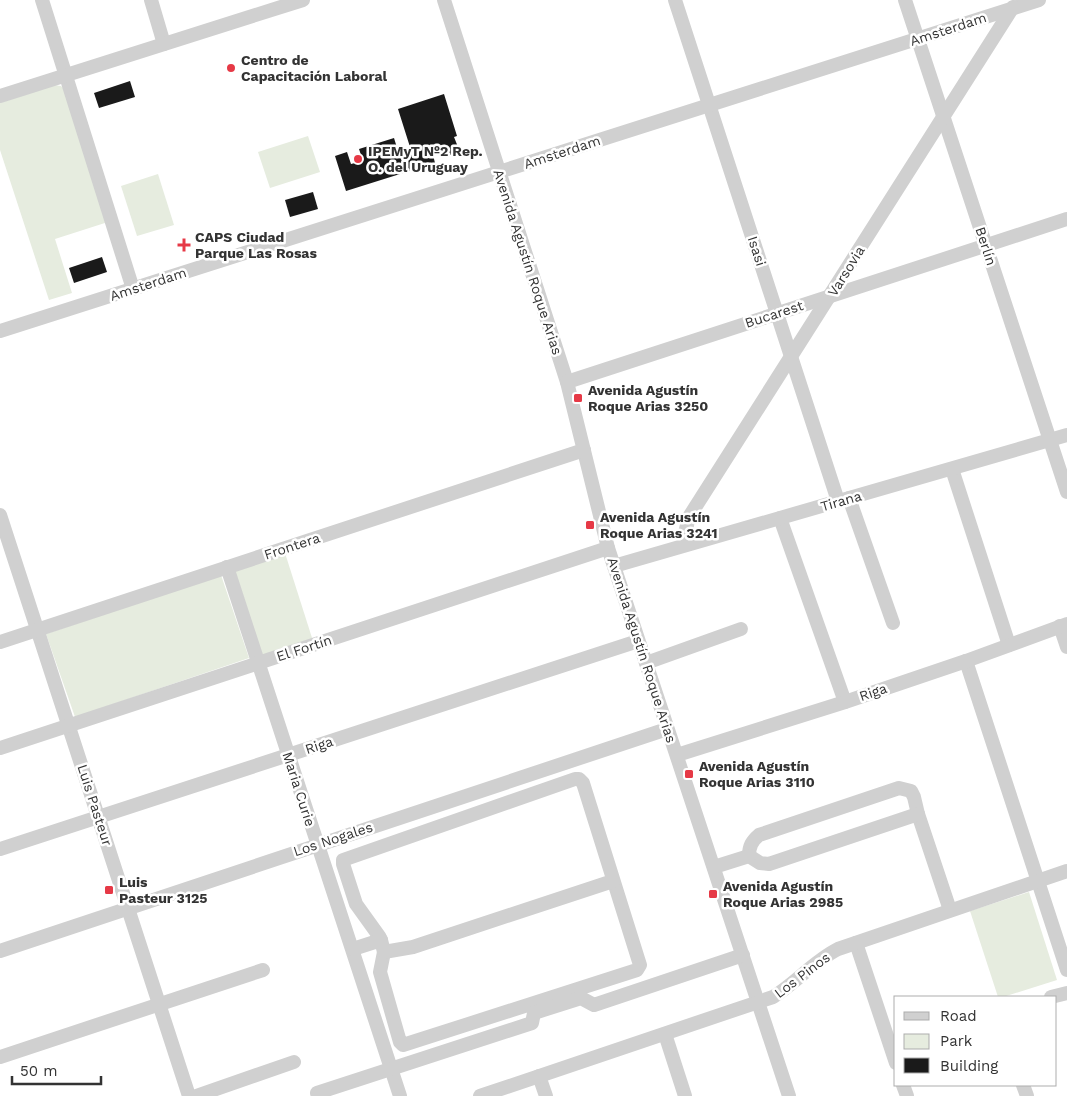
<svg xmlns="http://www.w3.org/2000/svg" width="1067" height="1096" viewBox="0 0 1067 1096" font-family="'Work Sans',sans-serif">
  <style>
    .green { fill: #e6ecdf }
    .building { fill: #1a1a1a }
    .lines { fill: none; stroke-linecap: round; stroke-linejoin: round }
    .minor { stroke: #d0d0d0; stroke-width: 14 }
    .poi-dot { fill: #e63946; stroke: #fff; stroke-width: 2 }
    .labels { text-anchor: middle; stroke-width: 5; stroke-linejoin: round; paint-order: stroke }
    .street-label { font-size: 14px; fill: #333; stroke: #fff }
    .poi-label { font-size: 14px; font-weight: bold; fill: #333; stroke: #fff; text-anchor: start }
  </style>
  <rect width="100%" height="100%" fill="#fff"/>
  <!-- green -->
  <g class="green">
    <path d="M54 85 61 86 67 92 108 222 55 239 72 293 49 300 0 150V103Z"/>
    <path d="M308 136 320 172 270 188 258 152Z"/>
    <path d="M158 174 174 225 137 236 121 186Z"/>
    <path d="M285 553 313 641 262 657 234 569Z"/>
    <path d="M221 575 249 658 75 717 46 634Z"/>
    <path d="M1029 892 1057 980 1003 997H998L970 911Z"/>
  </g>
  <!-- building -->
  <g class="building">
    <path d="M130 81 135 97 99 108 94 93Z"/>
    <path d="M444 94 457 136 454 137 458 147 451 149 453 154 440 158 439 153 433 155 435 163 346 191 335 156 347 152 351 164 363 161 359 149 394 138 398 151 410 147 398 109Z"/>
    <path d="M313 192 318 209 290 217 285 200Z"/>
    <path d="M102 257 107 272 74 283 69 268Z"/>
  </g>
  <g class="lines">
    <!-- minor -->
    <g class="minor">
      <path d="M42 0 133 289"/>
      <path d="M151 0 164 44"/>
      <path d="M444 0 567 382 608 548 789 1096"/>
      <path d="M675 0 838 501"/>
      <path d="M905 0 1067 492"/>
      <path d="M0 96 303 0"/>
      <path d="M0 331 1039 0"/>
      <path d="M567 382 1067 219"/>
      <path d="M952 469 1009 645"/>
      <path d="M849 498 893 623"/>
      <path d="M0 515 189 1096"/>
      <path d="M780 518 845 702"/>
      <path d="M689 544 685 533 689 517 1013 7"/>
      <path d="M614 566 1067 435"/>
      <path d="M227 567 400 1096"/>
      <path d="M1060 626 1067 647"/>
      <path d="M0 642 584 450"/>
      <path d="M966 661 1067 970"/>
      <path d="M646 663 741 629"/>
      <path d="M0 748 608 548"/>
      <path d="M677 755 845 702 966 661 1067 624"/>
      <path d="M0 849 638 641"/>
      <path d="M749 856C749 846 752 841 759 835L899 788 911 791 914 797 918 814 950 910"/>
      <path d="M749 856 760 863 769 864 918 814"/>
      <path d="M714 867 749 856"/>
      <path d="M381 940 379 936 356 904 343 864V860L575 779H579L583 783 640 965 637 970 403 1045 400 1042 380 972 384 952"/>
      <path d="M856 943 896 1063"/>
      <path d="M353 949 381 940 384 952 413 947 613 881"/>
      <path d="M0 951 667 729"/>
      <path d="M1051 997 1067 993"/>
      <path d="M665 1034 685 1096"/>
      <path d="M0 1057 263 970"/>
      <path d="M539 1076 546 1096"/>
      <path d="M903 1085 907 1096"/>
      <path d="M1023 1085 1027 1096"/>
      <path d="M317 1093 532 1023 534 1013 581 998 594 1005 743 955"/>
      <path d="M196 1096 294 1062"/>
      <path d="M480 1096 773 997C796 983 814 961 838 949L1067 871"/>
    </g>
  </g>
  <!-- markers -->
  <g class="poi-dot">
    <circle cx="231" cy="68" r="5"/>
    <circle cx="358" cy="159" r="5"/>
    <path d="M181.5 237.5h5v5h5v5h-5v5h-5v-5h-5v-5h5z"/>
    <rect x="573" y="393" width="10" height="10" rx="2.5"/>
    <rect x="585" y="520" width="10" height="10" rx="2.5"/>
    <rect x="684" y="769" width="10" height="10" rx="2.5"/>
    <rect x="104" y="885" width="10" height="10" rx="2.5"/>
    <rect x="708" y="889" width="10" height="10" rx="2.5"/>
  </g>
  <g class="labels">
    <!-- street labels -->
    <g class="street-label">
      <text transform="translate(948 29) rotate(-18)" y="5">Amsterdam</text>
      <text transform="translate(562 152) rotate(-18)" y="5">Amsterdam</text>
      <text transform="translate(986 246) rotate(72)" y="5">Berlín</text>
      <text transform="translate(757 251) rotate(72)" y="5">Isasi</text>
      <text transform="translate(528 262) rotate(72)" y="5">Avenida Agustín Roque Arias</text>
      <text transform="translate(846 271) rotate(-58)" y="5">Varsovia</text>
      <text transform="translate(148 284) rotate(-18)" y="5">Amsterdam</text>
      <text transform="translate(774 314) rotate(-18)" y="5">Bucarest</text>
      <text transform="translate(841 501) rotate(-16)" y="5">Tirana</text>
      <text transform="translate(292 546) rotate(-18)" y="5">Frontera</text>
      <text transform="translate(304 648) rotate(-18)" y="5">El Fortín</text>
      <text transform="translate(642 650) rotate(72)" y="5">Avenida Agustín Roque Arias</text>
      <text transform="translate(873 692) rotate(-19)" y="5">Riga</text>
      <text transform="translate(319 745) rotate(-18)" y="5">Riga</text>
      <text transform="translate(299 789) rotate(72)" y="5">Maria Curie</text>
      <text transform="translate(95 805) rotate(72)" y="5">Luis Pasteur</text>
      <text transform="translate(333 839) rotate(-18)" y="5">Los Nogales</text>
      <text transform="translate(802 975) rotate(-37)" y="5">Los Pinos</text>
    </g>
    <!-- poi labels -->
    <g class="poi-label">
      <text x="241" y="65">Centro de<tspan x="241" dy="16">Capacitación Laboral</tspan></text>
      <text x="368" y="156">IPEMyT Nº2 Rep.<tspan x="368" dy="16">O. del Uruguay</tspan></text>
      <text x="195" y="242">CAPS Ciudad<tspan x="195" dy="16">Parque Las Rosas</tspan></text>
      <text x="588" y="395">Avenida Agustín<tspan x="588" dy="16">Roque Arias 3250</tspan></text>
      <text x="600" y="522">Avenida Agustín<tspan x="600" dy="16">Roque Arias 3241</tspan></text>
      <text x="699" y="771">Avenida Agustín<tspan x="699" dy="16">Roque Arias 3110</tspan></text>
      <text x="119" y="887">Luis<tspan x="119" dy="16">Pasteur 3125</tspan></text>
      <text x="723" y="891">Avenida Agustín<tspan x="723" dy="16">Roque Arias 2985</tspan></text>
    </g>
  </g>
  <!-- legend -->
  <rect x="894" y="996" width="162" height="90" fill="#ffffff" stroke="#adadad"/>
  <rect x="904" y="1012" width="25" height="8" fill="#d0d0d0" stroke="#adadad"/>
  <text x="940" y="1021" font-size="15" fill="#333333">Road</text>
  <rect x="904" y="1034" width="25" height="15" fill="#e6ecdf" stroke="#adadad"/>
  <text x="940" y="1046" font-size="15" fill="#333333">Park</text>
  <rect x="904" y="1058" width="25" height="15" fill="#1a1a1a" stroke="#adadad"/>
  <text x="940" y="1071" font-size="15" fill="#333333">Building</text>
  <!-- scale -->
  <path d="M12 1076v8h89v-8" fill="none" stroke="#333333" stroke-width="2.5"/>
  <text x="20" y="1076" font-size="15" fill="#333333" stroke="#ffffff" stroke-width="4" paint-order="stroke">50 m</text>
</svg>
